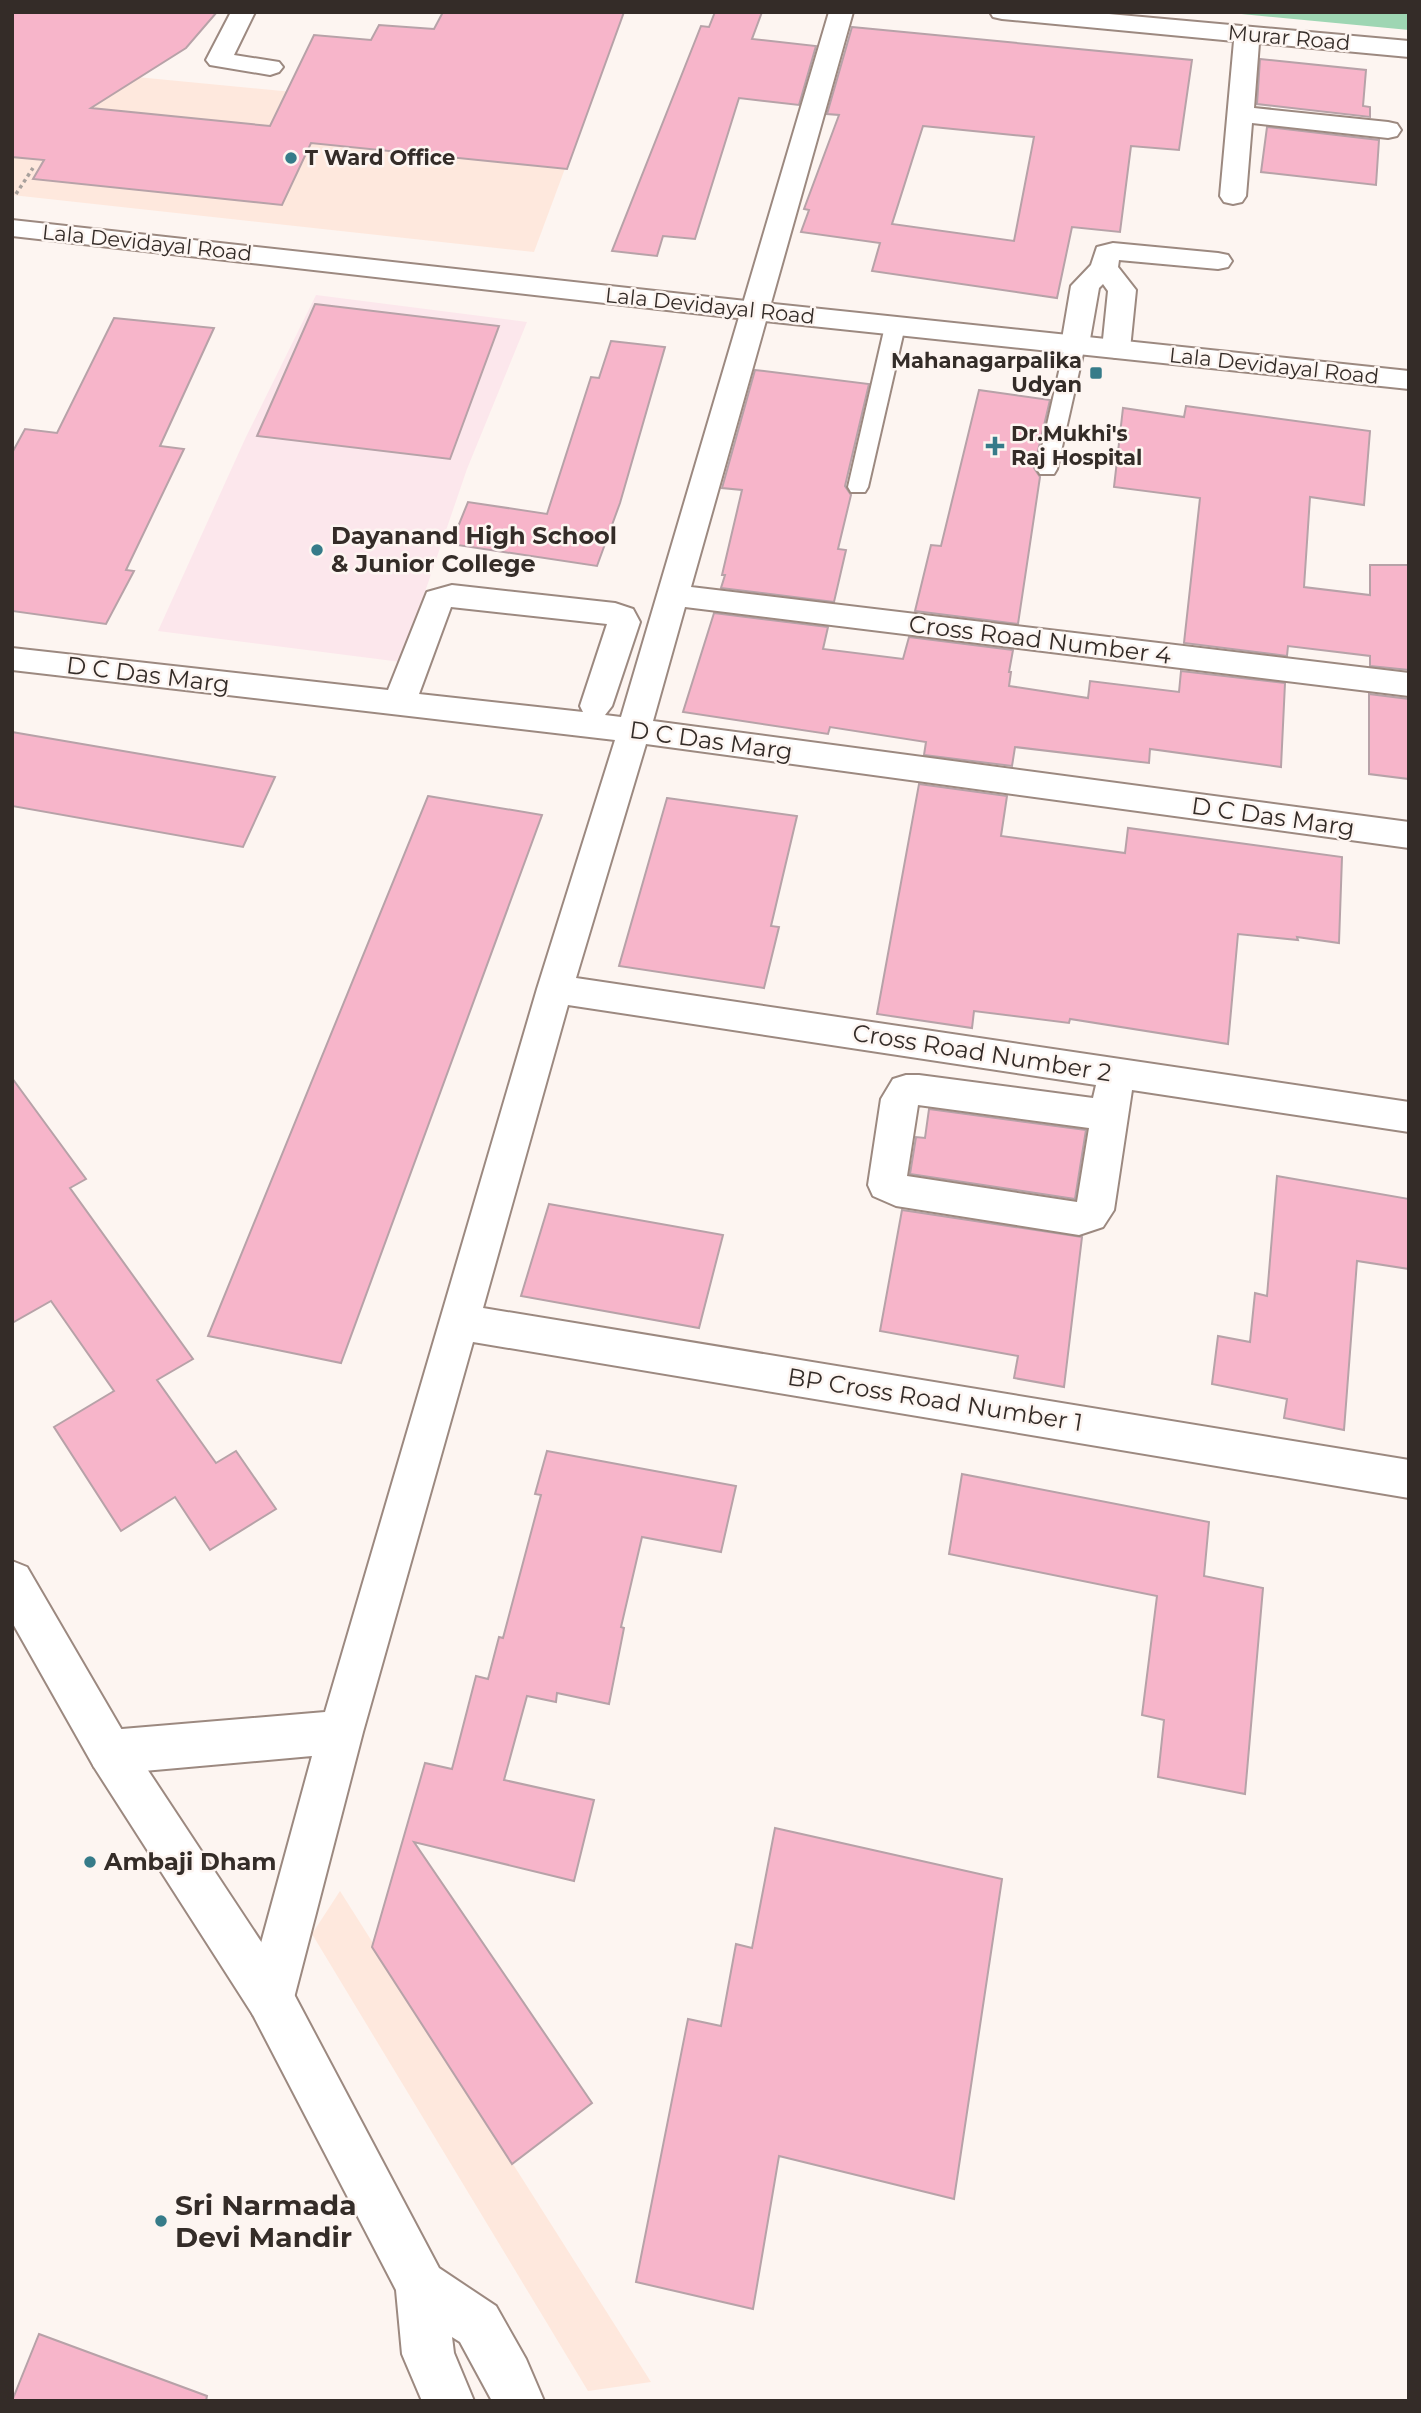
<svg xmlns="http://www.w3.org/2000/svg" width="1421" height="2413" viewBox="0 0 1421 2413" font-family="Montserrat,sans-serif">
  <style>
    .built { fill: #fee8dd }
    .education { fill: #fce7ec }
    .green { fill: #9ed6b3 }
    .building { fill: #f7b5ca; stroke: #b7a2a8; stroke-width: 2; fill-rule: evenodd }
    .lines { fill: none; stroke-linecap: round; stroke-linejoin: round }
    .service-casing { stroke: #9c8980; stroke-width: 4 }
    .minor-casing { stroke: #9c8980; stroke-width: 4 }
    .tertiary-casing { stroke: #9c8980; stroke-width: 4 }
    .secondary-casing { stroke: #9c8980; stroke-width: 4 }
    .path { stroke: #a9a19d; stroke-width: 3.5; stroke-dasharray: 3.5 3.5; stroke-linecap: butt }
    .service { fill: #fff; fill-rule: evenodd }
    .minor { fill: #fff; fill-rule: evenodd }
    .tertiary { fill: #fff; fill-rule: evenodd }
    .secondary { fill: #fff; fill-rule: evenodd }
    .poi-dot { fill: #367b89; stroke: #fdf5f1; stroke-width: 2.5 }
    .labels { text-anchor: middle; stroke-width: 5; stroke-linejoin: round; paint-order: stroke }
    .far-street-label { font-size: 21px; fill: #342c28; stroke: #fdf5f1 }
    .far-poi-label { font-size: 21px; font-weight: bold; fill: #342c28; stroke: #fdf5f1; text-anchor: start }
    .poi-label { font-size: 24px; font-weight: bold; fill: #342c28; stroke: #fdf5f1; text-anchor: start }
    .street-label { font-size: 24px; fill: #342c28; stroke: #fdf5f1 }
    .near-poi-label { font-size: 28px; font-weight: bold; fill: #342c28; stroke: #fdf5f1; text-anchor: start }
  </style>
  <rect width="100%" height="100%" fill="#fdf5f1"/>
  <!-- built -->
  <g class="built">
    <path d="M12 65 583 120 534 252 12 195Z"/>
    <path d="M340 1891 651 2382 588 2391 312 1934Z"/>
  </g>
  <!-- education -->
  <path class="education" d="M316 295 527 322 467 469 401 662 158 631 245 439Z"/>
  <!-- green -->
  <path class="green" d="M1221 12H1409V30Z"/>
  <!-- building -->
  <g class="building">
    <path d="M12 12H217L186 48 91 108 270 126 314 35 371 40 379 25 434 29 443 12H624L567 169 311 143 282 205 33 179 44 160 12 157Z"/>
    <path d="M715 12H762L752 39 816 46 799 105 739 98 695 239 663 236 657 256 612 251 701 26 709 27Z"/>
    <path d="M852 27 1192 60 1179 150 1131 146 1120 232 1072 227 1057 298 872 271 880 243 801 232 809 210 804 209 839 115 827 114ZM923 126 1034 137 1014 241 892 224Z"/>
    <path d="M1260 59 1366 70 1363 106 1370 107V117L1257 104Z"/>
    <path d="M1267 127 1379 140 1376 185 1261 172Z"/>
    <path d="M315 304 499 326 450 459 257 436Z"/>
    <path d="M114 318 214 328 160 446 184 449 126 570 134 571 106 624 12 611V453L25 429 57 433Z"/>
    <path d="M611 341 665 347 620 503 597 566 451 544 468 502 547 514 591 377 599 378Z"/>
    <path d="M755 370 869 384 845 486 851 495 838 549 846 550 834 602 721 588 725 575H722L742 490 722 488Z"/>
    <path d="M979 390 1050 400 1034 468 1040 477 1018 624 915 611 931 545 941 546Z"/>
    <path d="M1186 406 1370 431 1364 505 1310 497 1304 587 1370 595V565H1409V670L1370 666V656L1288 646 1287 656 1184 643 1200 498 1114 487 1123 408 1184 417Z"/>
    <path d="M714 613 828 627 823 649 903 659 909 637 1013 650 1009 672H1011L1009 686 1088 698 1090 681 1179 692 1181 671 1285 683 1281 767 1150 749 1149 763 1015 747 1012 766 924 755 926 742 830 727 828 734 683 712Z"/>
    <path d="M1369 694 1409 699V779L1369 774Z"/>
    <path d="M12 732 275 777 243 847 12 806Z"/>
    <path d="M919 784 1007 796 1001 836 1125 853 1128 828 1342 857 1339 943 1297 937 1298 940 1238 934 1228 1044 1070 1019 1069 1023 974 1011 972 1028 877 1014Z"/>
    <path d="M428 796 542 815 341 1363 208 1336Z"/>
    <path d="M667 798 797 816 771 926 779 927 764 988 619 966Z"/>
    <path d="M12 1078 86 1179 70 1188 193 1359 157 1380 216 1463 236 1451 276 1509 210 1550 175 1497 121 1531 54 1427 114 1391 51 1301 12 1323Z"/>
    <path d="M929 1109 1086 1130 1075 1199 910 1174 916 1137 925 1138Z"/>
    <path d="M1277 1176 1409 1199V1269L1357 1261 1344 1430 1284 1418 1287 1399 1212 1384 1218 1336 1250 1342 1255 1293 1267 1296Z"/>
    <path d="M549 1204 723 1235 699 1328 521 1296Z"/>
    <path d="M902 1210 1082 1237 1064 1387 1014 1378 1018 1356 880 1331Z"/>
    <path d="M547 1451 736 1486 721 1552 642 1537 621 1627 624 1628 609 1704 557 1693 556 1702 527 1696 504 1780 594 1800 574 1881 414 1842 592 2103 512 2164 372 1947 425 1763 452 1769 476 1676 488 1679 499 1637 503 1638 541 1495 535 1494Z"/>
    <path d="M962 1474 1209 1522 1204 1576 1263 1588 1245 1794 1158 1777 1164 1720 1142 1715 1157 1596 949 1554Z"/>
    <path d="M775 1828 1002 1879 954 2199 779 2156 753 2309 636 2282 688 2019 721 2026 736 1944 752 1948Z"/>
    <path d="M39 2334 207 2396 206 2401H12Z"/>
  </g>
  <g class="lines">
    <!-- service casing -->
    <g class="service-casing">
      <g id="service">
        <path d="M895 320 902 322 905 326 868 487 865 492H851L848 487 885 326 888 322Z"/>
        <path d="M1075 339 1082 341 1085 345 1057 469 1054 474H1040L1037 469 1065 345 1068 341Z"/>
      </g>
    </g>
    <!-- minor casing -->
    <g class="minor-casing">
      <g id="minor">
        <path d="M231 12H255L234 55 279 62 283 67 279 72 270 75 210 65 206 60Z"/>
        <path d="M829 12H853L691 587 1409 673V696L685 607 653 721 1409 822V848L646 744 576 978 1409 1102V1132L1132 1090 1114 1210 1103 1227 1079 1235 896 1206 873 1196 868 1185 881 1099 893 1079 906 1075H919L1093 1098 1096 1085 568 1005 483 1308 1409 1460V1498L473 1342 363 1732 294 1998 287 2015 270 2022 253 2015 246 1998 312 1756 110 1774 94 1767 88 1752 94 1737 110 1730 325 1712 537 989 615 740 12 670V648L388 690 427 592 452 585 615 603 633 609 640 622 612 706 605 715 621 717ZM451 607 607 624 580 706 583 712 419 694ZM918 1105 1089 1128 1077 1202 907 1176Z"/>
        <path d="M990 12H1087L1409 41V57L1259 43 1254 108 1388 122 1397 124 1401 130 1397 136 1388 138 1252 123 1246 196 1242 202 1233 204 1224 202 1220 196 1234 41 1002 19 993 17Z"/>
        <path d="M1113 243 1218 253 1228 255 1232 261 1228 267 1218 269 1119 260 1118 267 1136 290 1130 349 1126 355 1116 358 1106 355 1102 349 1108 291 1103 284 1099 288 1089 345 1085 351 1075 354 1065 351 1061 345 1071 286 1091 265 1097 247Z"/>
      </g>
    </g>
    <!-- tertiary casing -->
    <g class="tertiary-casing">
      <path id="tertiary" d="M12 220 755 302 1409 371V389L755 320 12 236Z"/>
    </g>
    <!-- secondary casing -->
    <g class="secondary-casing">
      <path id="secondary" d="M12 1561 27 1567 126 1737 287 1981 439 2268 496 2306 526 2359 544 2401H492L460 2342 452 2337 454 2353 474 2401H422L402 2354 396 2290 253 2015 94 1767 12 1622Z"/>
    </g>
    <!-- path -->
    <path class="path" d="M16 194 33 168"/>
    <!-- service -->
    <use href="#service" class="service"/>
    <!-- minor -->
    <use href="#minor" class="minor"/>
    <!-- tertiary -->
    <use href="#tertiary" class="tertiary"/>
    <!-- secondary -->
    <use href="#secondary" class="secondary"/>
  </g>
  <!-- markers -->
  <g class="poi-dot">
    <circle cx="291" cy="158" r="7"/>
    <rect x="1089" y="366" width="14" height="14" rx="3.5"/>
    <path d="M991.5 435.5h7v7h7v7h-7v7h-7v-7h-7v-7h7z"/>
    <circle cx="317" cy="550" r="7"/>
    <circle cx="90" cy="1862" r="7"/>
    <circle cx="161" cy="2221" r="7"/>
  </g>
  <g class="labels">
    <!-- far-street labels -->
    <g class="far-street-label">
      <text transform="translate(1289 38) rotate(5)" y="7">Murar Road</text>
      <text transform="translate(147 243) rotate(6)" y="7">Lala Devidayal Road</text>
      <text transform="translate(710 306) rotate(6)" y="7">Lala Devidayal Road</text>
      <text transform="translate(1274 366) rotate(6)" y="7">Lala Devidayal Road</text>
    </g>
    <!-- far-poi labels -->
    <g class="far-poi-label">
      <text x="305" y="165">T Ward Office</text>
      <text x="1082" y="368" text-anchor="end">Mahanagarpalika<tspan x="1082" dy="24">Udyan</tspan></text>
      <text x="1011" y="441">Dr.Mukhi's<tspan x="1011" dy="24">Raj Hospital</tspan></text>
    </g>
    <!-- poi labels -->
    <g class="poi-label">
      <text x="331" y="544">Dayanand High School<tspan x="331" dy="28">&amp; Junior College</tspan></text>
      <text x="104" y="1870">Ambaji Dham</text>
    </g>
    <!-- street labels -->
    <g class="street-label">
      <text transform="translate(1040 640) rotate(7)" y="8">Cross Road Number 4</text>
      <text transform="translate(148 675) rotate(7)" y="8">D C Das Marg</text>
      <text transform="translate(711 741) rotate(8)" y="8">D C Das Marg</text>
      <text transform="translate(1273 817) rotate(8)" y="8">D C Das Marg</text>
      <text transform="translate(982 1053) rotate(9)" y="8">Cross Road Number 2</text>
      <text transform="translate(935 1400) rotate(9)" y="8">BP Cross Road Number 1</text>
    </g>
    <!-- near-poi labels -->
    <g class="near-poi-label">
      <text x="175" y="2215">Sri Narmada<tspan x="175" dy="32">Devi Mandir</tspan></text>
    </g>
  </g>
  <!-- border -->
  <rect width="1421" height="2413" fill="none" stroke="#342c28" stroke-width="28"/>
</svg>
